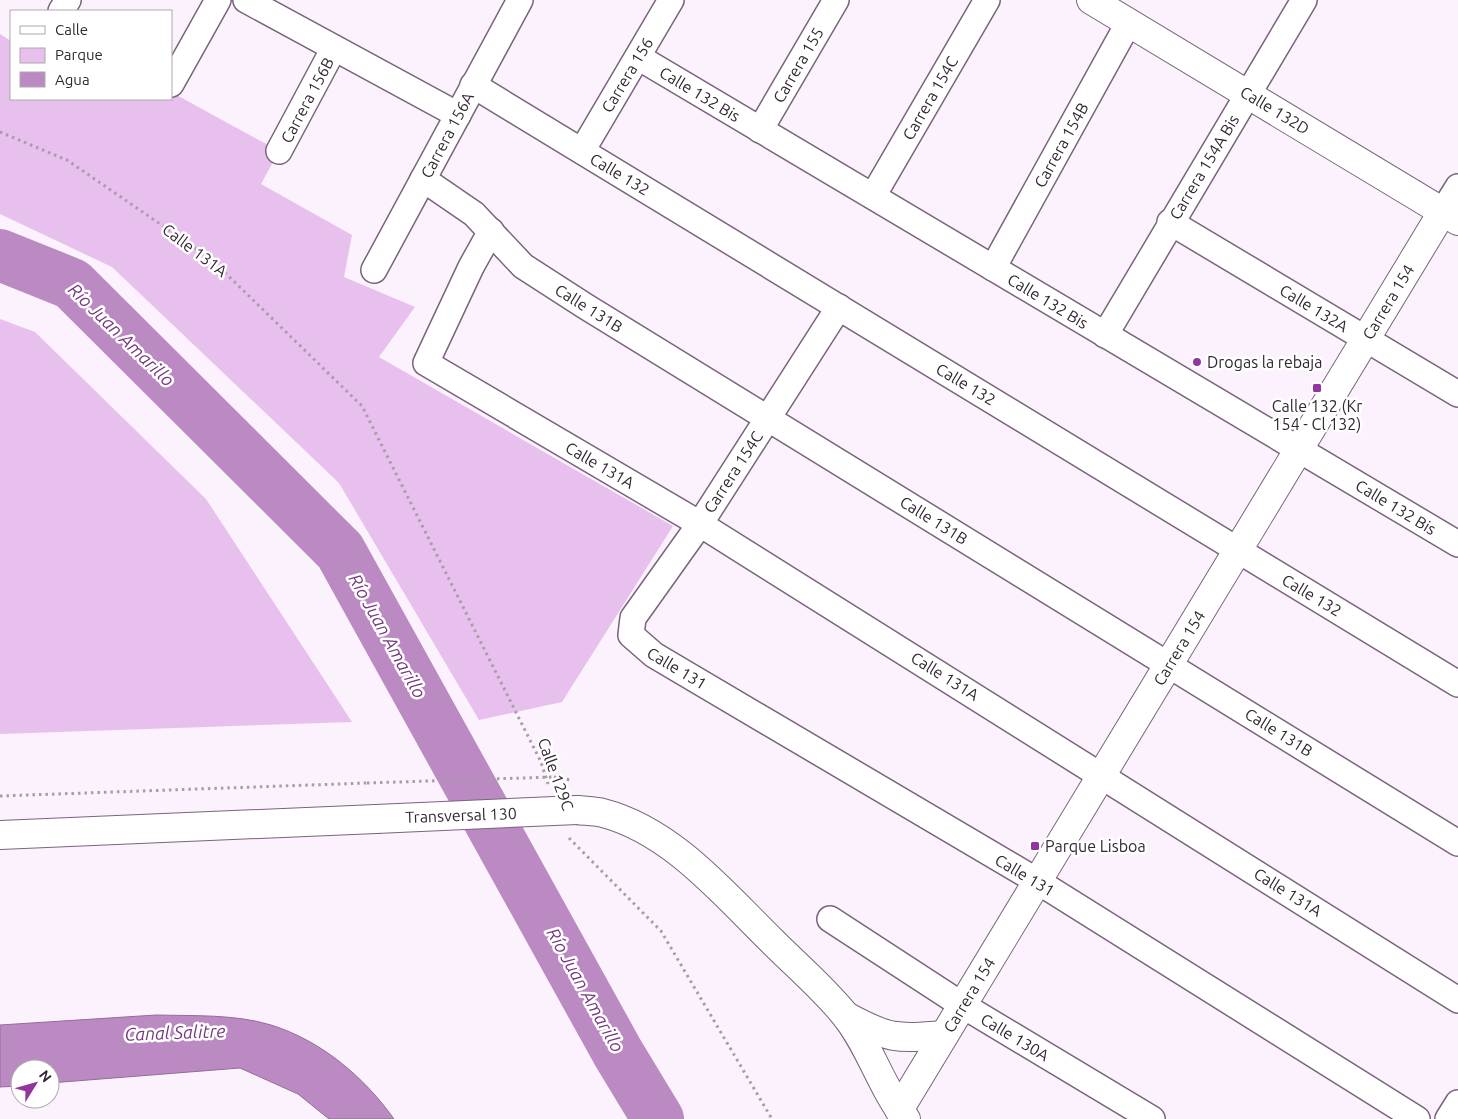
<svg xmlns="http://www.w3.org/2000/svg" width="1458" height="1119" viewBox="0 0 1458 1119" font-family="Ubuntu,sans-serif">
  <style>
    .green { fill: #e8c0ed }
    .water { fill: #bc8ac3; stroke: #926d98 }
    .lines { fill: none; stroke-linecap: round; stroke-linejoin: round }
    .river { stroke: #bc8ac3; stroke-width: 52 }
    .street-casing { stroke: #79647c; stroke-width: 28 }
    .secondary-casing { stroke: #79647c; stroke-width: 30 }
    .path { stroke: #a79da8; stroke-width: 3; stroke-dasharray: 2.5 4; stroke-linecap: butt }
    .street { stroke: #fff; stroke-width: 25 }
    .secondary { stroke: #fff; stroke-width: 28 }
    .secondary-bridge-casing { stroke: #79647c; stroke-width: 30; stroke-linecap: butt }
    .path-bridge { stroke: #a79da8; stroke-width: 3; stroke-dasharray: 2.5 4; stroke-linecap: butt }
    .secondary-bridge { stroke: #fff; stroke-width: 28 }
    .poi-dot { fill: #92359f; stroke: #fff; stroke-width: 2 }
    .labels { text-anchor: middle; stroke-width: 5; stroke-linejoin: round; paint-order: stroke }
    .street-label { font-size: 16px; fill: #312832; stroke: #fff }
    .poi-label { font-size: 16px; fill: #312832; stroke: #fff; text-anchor: start }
    .water-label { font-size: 18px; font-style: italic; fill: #75387e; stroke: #fff }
  </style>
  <rect width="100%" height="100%" fill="#fcf2fd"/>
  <!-- green -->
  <g class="green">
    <path d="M0 34 11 41V99H171V92L279 151 261 184 352 235 344 277 415 307 379 357 673 526 562 702 479 720 339 483 112 267 0 214Z"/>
    <path d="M0 319 35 332 206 499 352 722 0 734Z"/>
  </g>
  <!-- water -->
  <path class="water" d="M156 1015C194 1016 235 1014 271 1025 322 1041 364 1077 394 1119H329L298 1094 240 1068 50 1083V1069H20V1086L0 1087V1025Z"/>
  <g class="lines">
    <!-- river -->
    <path class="river" d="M0 255 72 284 340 551 618 1053 658 1119"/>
    <!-- street casing -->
    <g class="street-casing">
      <g id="street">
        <path d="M246 0 458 115"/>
        <path d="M61 11 68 0"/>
        <path d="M638 57 1458 544"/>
        <path d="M171 84 218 0"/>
        <path d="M473 85 1458 684"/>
        <path d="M760 130 836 0"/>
        <path d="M279 151 334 48"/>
        <path d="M582 151 671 0"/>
        <path d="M423 179 474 214 523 266 585 306 1458 843"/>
        <path d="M873 196 987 0"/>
        <path d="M1443 211 1458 187"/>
        <path d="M1170 222 1458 394"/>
        <path d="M491 231 471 267 426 363 700 524 1458 1000"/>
        <path d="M993 268 1129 22"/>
        <path d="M374 270 520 0"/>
        <path d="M839 307 700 524 633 618 631 635 654 655 1037 881 1417 1119"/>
        <path d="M1105 335 1304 0"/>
        <path d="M830 919 962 1005 1152 1119"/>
        <path d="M1448 1119 1458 1103"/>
      </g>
    </g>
    <!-- secondary casing -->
    <g class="secondary-casing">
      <g id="secondary">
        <path d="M1091 0 1458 221"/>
        <path d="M577 810C585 811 595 811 603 813 672 831 724 894 773 942 797 966 824 989 845 1015 870 1046 881 1087 906 1119"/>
        <path d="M0 835 376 819"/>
        <path d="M846 1016C888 1039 896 1039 944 1035"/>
        <path d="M899 1110 1443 211"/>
      </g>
    </g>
    <!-- path -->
    <g class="path">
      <path d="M0 132 67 160 211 259 362 406 541 762 548 784"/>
      <path d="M554 777 571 780"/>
      <path d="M0 796 367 783"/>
      <path d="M569 838 661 931 772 1119"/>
    </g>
    <!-- street -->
    <use href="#street" class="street"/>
    <!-- secondary -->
    <use href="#secondary" class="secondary"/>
    <!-- secondary-bridge casing -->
    <g class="secondary-bridge-casing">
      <path id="secondary-bridge" d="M376 819 577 810"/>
    </g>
    <!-- path-bridge -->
    <path class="path-bridge" d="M367 783 554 777"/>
    <!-- secondary-bridge -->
    <use href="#secondary-bridge" class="secondary-bridge"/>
  </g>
  <!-- markers -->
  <g class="poi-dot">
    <circle cx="1197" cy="362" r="5"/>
    <rect x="1312" y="383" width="10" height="10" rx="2.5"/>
    <rect x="1030" y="841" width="10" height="10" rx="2.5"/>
  </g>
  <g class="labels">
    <!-- street labels -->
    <g class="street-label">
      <text transform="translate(798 65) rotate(-60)" y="6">Carrera 155</text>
      <text transform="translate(627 75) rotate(-59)" y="6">Carrera 156</text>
      <text transform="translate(700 94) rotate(31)" y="6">Calle 132 Bis</text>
      <text transform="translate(930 98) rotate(-60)" y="6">Carrera 154C</text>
      <text transform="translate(307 100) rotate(-62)" y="6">Carrera 156B</text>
      <text transform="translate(1275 110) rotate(31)" y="6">Calle 132D</text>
      <text transform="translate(447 135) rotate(-62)" y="6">Carrera 156A</text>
      <text transform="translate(1061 145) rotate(-61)" y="6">Carrera 154B</text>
      <text transform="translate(1204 167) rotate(-59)" y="6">Carrera 154A Bis</text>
      <text transform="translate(620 174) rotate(31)" y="6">Calle 132</text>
      <text transform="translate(195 250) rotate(37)" y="6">Calle 131A</text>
      <text transform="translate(1048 301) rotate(31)" y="6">Calle 132 Bis</text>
      <text transform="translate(1388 302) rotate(-59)" y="6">Carrera 154</text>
      <text transform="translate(589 308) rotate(32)" y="6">Calle 131B</text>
      <text transform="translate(1314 308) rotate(31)" y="6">Calle 132A</text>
      <text transform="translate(966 384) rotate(31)" y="6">Calle 132</text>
      <text transform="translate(600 465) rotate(30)" y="6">Calle 131A</text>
      <text transform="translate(733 472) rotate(-57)" y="6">Carrera 154C</text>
      <text transform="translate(1396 507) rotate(31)" y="6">Calle 132 Bis</text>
      <text transform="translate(934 520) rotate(32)" y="6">Calle 131B</text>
      <text transform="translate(1312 595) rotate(31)" y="6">Calle 132</text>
      <text transform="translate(1179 648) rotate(-59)" y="6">Carrera 154</text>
      <text transform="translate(677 668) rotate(31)" y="6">Calle 131</text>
      <text transform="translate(945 676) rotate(32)" y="6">Calle 131A</text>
      <text transform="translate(1279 732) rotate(32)" y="6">Calle 131B</text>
      <text transform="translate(556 774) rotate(70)" y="6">Calle 129C</text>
      <text transform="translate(461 815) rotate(-2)" y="6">Transversal 130</text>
      <text transform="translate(1025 875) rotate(31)" y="6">Calle 131</text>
      <text transform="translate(1288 892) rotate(32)" y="6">Calle 131A</text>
      <text transform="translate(969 995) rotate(-59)" y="6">Carrera 154</text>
      <text transform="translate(1015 1037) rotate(31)" y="6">Calle 130A</text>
    </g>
    <!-- poi labels -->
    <g class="poi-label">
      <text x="1207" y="368">Drogas la rebaja</text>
      <text x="1317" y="412" text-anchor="middle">Calle 132 (Kr<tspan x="1317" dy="18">154 - Cl 132)</tspan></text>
      <text x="1045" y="852">Parque Lisboa</text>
    </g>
    <!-- water labels -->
    <g class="water-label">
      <text transform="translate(121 335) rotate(44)" y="6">Río Juan Amarillo</text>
      <text transform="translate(387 636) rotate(61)" y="6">Río Juan Amarillo</text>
      <text transform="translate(585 990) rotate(61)" y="6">Río Juan Amarillo</text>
      <text transform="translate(175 1033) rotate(-2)" y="6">Canal Salitre</text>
    </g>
  </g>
  <!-- legend -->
  <rect x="10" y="10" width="162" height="90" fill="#ffffff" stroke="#ada9ad"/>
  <rect x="20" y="26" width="25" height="8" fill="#ffffff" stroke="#ada9ad"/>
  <text x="55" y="35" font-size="15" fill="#312832">Calle</text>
  <rect x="20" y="48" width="25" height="15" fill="#e8c0ed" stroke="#ada9ad"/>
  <text x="55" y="60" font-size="15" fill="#312832">Parque</text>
  <rect x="20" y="72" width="25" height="15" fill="#bc8ac3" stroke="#ada9ad"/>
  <text x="55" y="85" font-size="15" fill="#312832">Agua</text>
  <!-- north arrow -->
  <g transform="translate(35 1084) rotate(53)"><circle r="24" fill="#ffffff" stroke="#ada9ad"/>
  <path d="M0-4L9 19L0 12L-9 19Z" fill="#92359f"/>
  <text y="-8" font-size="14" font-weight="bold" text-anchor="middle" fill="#312832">N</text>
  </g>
</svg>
